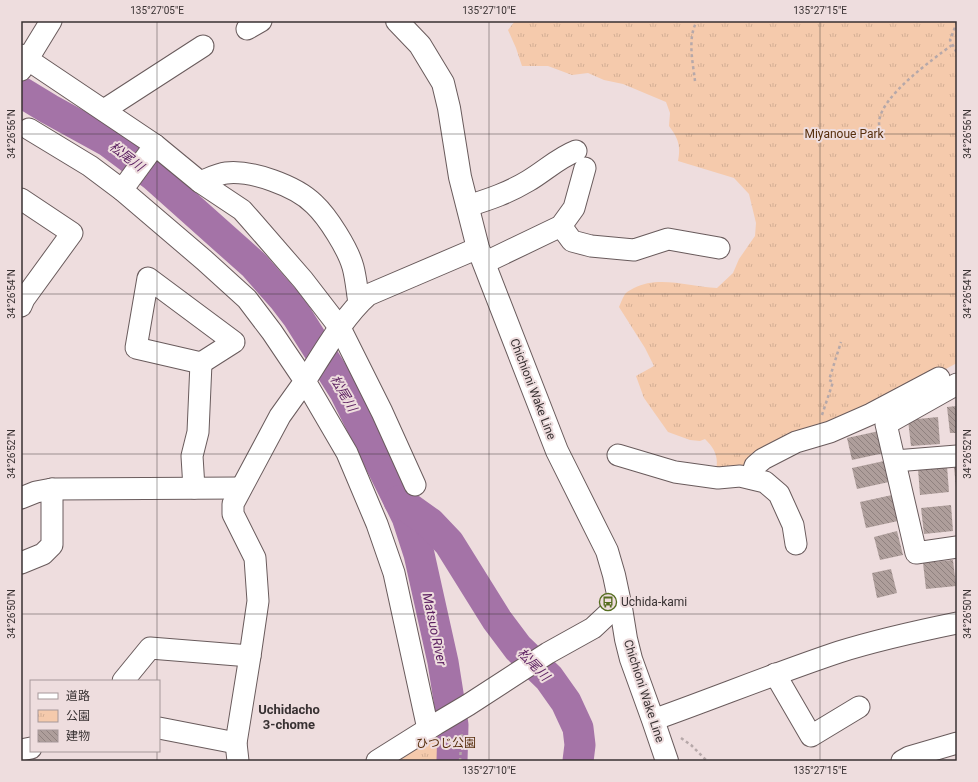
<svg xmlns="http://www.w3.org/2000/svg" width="978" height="782" viewBox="0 0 978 782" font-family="Roboto,'Noto Sans JP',sans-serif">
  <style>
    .park { fill: url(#park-tufts) }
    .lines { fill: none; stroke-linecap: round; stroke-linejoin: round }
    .river { stroke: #a473a7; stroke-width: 31 }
    .building { fill: url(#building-back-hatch) }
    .minor-casing { stroke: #695b5c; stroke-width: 23 }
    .major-casing { stroke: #695b5c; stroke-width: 24 }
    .path { stroke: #b6a8a9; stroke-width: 2.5; stroke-dasharray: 3 3; stroke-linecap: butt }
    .minor { stroke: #fff; stroke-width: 21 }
    .major { stroke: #fff; stroke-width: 22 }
    .ticks { fill: none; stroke: #383132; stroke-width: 1; stroke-opacity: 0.45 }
    .labels { text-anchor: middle; stroke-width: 4; stroke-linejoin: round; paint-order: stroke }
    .park-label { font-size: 12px; fill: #572f0d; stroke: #eeddde }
    .street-label { font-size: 12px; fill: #383132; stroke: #eeddde }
    .poi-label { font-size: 12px; fill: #383132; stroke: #eeddde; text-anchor: start }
    .water-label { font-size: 13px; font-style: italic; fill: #5c2061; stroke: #eeddde }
    .neighbourhood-label { font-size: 13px; font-weight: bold; fill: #383132; stroke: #eeddde }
    .neatline { fill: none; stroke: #383132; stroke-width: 1.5 }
    .ticks-label { font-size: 10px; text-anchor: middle; fill: #383132 }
  </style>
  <defs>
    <pattern id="park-tufts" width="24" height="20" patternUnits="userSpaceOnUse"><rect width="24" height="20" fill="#f5caac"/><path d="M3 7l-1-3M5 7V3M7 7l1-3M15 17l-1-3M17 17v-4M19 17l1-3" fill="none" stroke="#d3ae94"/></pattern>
    <pattern id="building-back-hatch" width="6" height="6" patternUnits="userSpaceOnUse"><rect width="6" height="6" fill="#ae9e9b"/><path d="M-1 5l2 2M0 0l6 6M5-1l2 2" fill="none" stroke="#8f817f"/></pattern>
  </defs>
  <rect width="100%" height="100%" fill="#eeddde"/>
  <!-- park -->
  <g class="park">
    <path d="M515 21H957V363L895 396 743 468 716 470C719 456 714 448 705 439L700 441 690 440 668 432 644 398 636 376 654 366 645 348 619 307C621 303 623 296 626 293 628 291 632 289 634 288 659 275 690 287 717 288L733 273 739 259 755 236 756 223 749 194 734 178 678 161C681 145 678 138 669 126L670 113 666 102 623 84 604 80 588 73 572 75 548 66H522L516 48 508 30Z"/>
    <path d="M468 705 465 761H401L397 755Z"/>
  </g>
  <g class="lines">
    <!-- river -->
    <g class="river">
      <path d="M21 92 49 109 109 142 153 175 254 265 284 299 297 316 345 392 407 517 419 554 443 662 453 725 452 761"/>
      <path d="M399 501 430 523 449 543 497 620 518 648 549 678 566 702 578 728 580 745 578 761"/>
    </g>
  </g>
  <!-- building -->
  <g class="building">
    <path d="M957 406V433H950L947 407Z"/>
    <path d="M938 417 940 444 911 446 908 420Z"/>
    <path d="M879 431 884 453 852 460 847 438Z"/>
    <path d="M884 461 889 482 857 489 852 468Z"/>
    <path d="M947 466 949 492 920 495 918 469Z"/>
    <path d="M954 467H957V487H956Z"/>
    <path d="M892 495 898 521 866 528 860 502Z"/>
    <path d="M951 505 953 531 924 534 921 508Z"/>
    <path d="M897 531 903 555 880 560 874 537Z"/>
    <path d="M953 560 956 586 926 589 923 563Z"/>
    <path d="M891 569 897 593 877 598 872 573Z"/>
  </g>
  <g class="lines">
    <!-- minor casing -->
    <g class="minor-casing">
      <g id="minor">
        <path d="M247 29 261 21"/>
        <path d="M21 55 155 145 200 182 242 210 250 219 303 280 340 328 382 412 415 485"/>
        <path d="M21 70 51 21"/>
        <path d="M104 110 203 46"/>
        <path d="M29 129 90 166 122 190 204 260 247 299 272 332 305 381 280 416 233 504V514L255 558 258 601 250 656 236 743 238 761"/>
        <path d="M200 182C208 179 218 174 226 173 252 170 296 186 314 204 328 217 348 249 353 267 356 278 357 291 359 303"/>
        <path d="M122 190 155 145"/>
        <path d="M21 199 72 233 24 299 21 306"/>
        <path d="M468 206C490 199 508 193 528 181 545 171 558 158 576 151"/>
        <path d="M561 226 572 241 591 246 634 250 668 239 719 248"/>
        <path d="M484 263 561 226 574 208 585 168"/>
        <path d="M148 278 234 342 201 363 136 348Z"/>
        <path d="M957 384 886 424 916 553 957 547"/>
        <path d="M618 455 675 472 718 478 740 476 765 482 779 494 793 525 796 544"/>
        <path d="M895 461 957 456"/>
        <path d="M751 478 755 466 763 459 796 442 830 432 871 414 939 378"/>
        <path d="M194 488 192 456 198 432 201 363"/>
        <path d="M21 498 36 492 52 489 241 488"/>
        <path d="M21 563 43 554 52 545V489"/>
        <path d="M775 674 811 736 859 707"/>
        <path d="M123 681 150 648 250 656"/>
        <path d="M653 720C715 698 776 673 839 652 877 640 918 631 957 623"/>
        <path d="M159 728 236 743"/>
        <path d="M428 729 394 573 377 524 347 453 305 381C323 353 344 316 368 295L478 248"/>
        <path d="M21 750 31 748"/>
        <path d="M377 761 436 724 468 705 548 653 593 628 608 614 621 608"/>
        <path d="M902 761 909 757 957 743"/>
      </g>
    </g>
    <!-- major casing -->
    <g class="major-casing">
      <path id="major" d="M397 21 420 45 443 83 449 108 460 177 478 248 557 451 607 551 614 575 621 608 626 639 631 659 653 720 667 761"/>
    </g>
    <!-- path -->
    <g class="path">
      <path d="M957 22 950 40 957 53"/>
      <path d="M695 81C693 63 687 38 697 21"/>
      <path d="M881 137C880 132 879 127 879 122 881 96 932 60 952 45"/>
      <path d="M822 415 833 382 829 380 841 342"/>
      <path d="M681 738 691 745 707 761"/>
      <path d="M460 761 462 731"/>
    </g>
    <!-- minor -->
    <use href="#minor" class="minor"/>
    <!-- major -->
    <use href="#major" class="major"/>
  </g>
  <!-- ticks -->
  <path class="ticks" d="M157 21V681M489 21V761M820 21V761M21 134H957M21 294H957M21 454H957M21 614H957M157 751V761"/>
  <!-- icons -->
  <defs>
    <g id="bus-ring" transform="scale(0.9)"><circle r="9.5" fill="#eeddde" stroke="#566e20" stroke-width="1.5"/><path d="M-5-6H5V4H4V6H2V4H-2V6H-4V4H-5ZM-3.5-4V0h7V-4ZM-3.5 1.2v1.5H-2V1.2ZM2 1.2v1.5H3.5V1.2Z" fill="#566e20"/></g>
  </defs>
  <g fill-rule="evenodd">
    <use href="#bus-ring" x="608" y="602"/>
  </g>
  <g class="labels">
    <!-- park labels -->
    <g class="park-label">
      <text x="844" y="138">Miyanoue Park</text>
      <text x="446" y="747">ひつじ公園</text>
    </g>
    <!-- street labels -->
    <g class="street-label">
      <text transform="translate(533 389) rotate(69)" y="4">Chichioni Wake Line</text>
      <text transform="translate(644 691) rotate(72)" y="4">Chichioni Wake Line</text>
    </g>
    <!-- poi labels -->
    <g class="poi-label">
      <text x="621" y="606">Uchida-kami</text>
    </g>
    <!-- water labels -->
    <g class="water-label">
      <text transform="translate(127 156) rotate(37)" y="5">松尾川</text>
      <text transform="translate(344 393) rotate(60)" y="5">松尾川</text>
      <text transform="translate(435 629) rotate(78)" y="5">Matsuo River</text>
      <text transform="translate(534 664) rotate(46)" y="5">松尾川</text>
    </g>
    <!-- neighbourhood labels -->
    <g class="neighbourhood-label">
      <text x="289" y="714">Uchidacho<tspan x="289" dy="15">3-chome</tspan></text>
    </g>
  </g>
  <!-- border -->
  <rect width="978" height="782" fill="none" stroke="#eeddde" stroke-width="44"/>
  <!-- legend -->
  <rect x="30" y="680" width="130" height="72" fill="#eeddde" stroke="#a59899"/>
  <rect x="38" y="693" width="20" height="6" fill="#ffffff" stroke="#a59899"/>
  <text x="66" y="700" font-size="12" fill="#383132">道路</text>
  <rect x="38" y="710" width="20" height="12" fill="url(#park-tufts)" stroke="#a59899"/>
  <text x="66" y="720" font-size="12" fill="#383132">公園</text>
  <rect x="38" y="730" width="20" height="12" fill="url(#building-back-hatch)" stroke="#a59899"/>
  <text x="66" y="740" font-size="12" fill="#383132">建物</text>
  <rect x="22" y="22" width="934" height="738" class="neatline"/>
  <g class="ticks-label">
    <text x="157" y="14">135°27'05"E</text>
    <text x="489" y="14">135°27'10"E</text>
    <text x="820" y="14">135°27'15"E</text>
    <text transform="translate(11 134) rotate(-90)" y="4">34°26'56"N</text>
    <text transform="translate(967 134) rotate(-90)" y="4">34°26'56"N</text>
    <text transform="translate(11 294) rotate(-90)" y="4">34°26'54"N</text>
    <text transform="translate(967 294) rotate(-90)" y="4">34°26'54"N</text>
    <text transform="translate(11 454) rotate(-90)" y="4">34°26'52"N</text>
    <text transform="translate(967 454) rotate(-90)" y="4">34°26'52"N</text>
    <text transform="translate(11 614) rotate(-90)" y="4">34°26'50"N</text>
    <text transform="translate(967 614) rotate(-90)" y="4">34°26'50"N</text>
    <text x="489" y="774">135°27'10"E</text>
    <text x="820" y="774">135°27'15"E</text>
  </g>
</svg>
